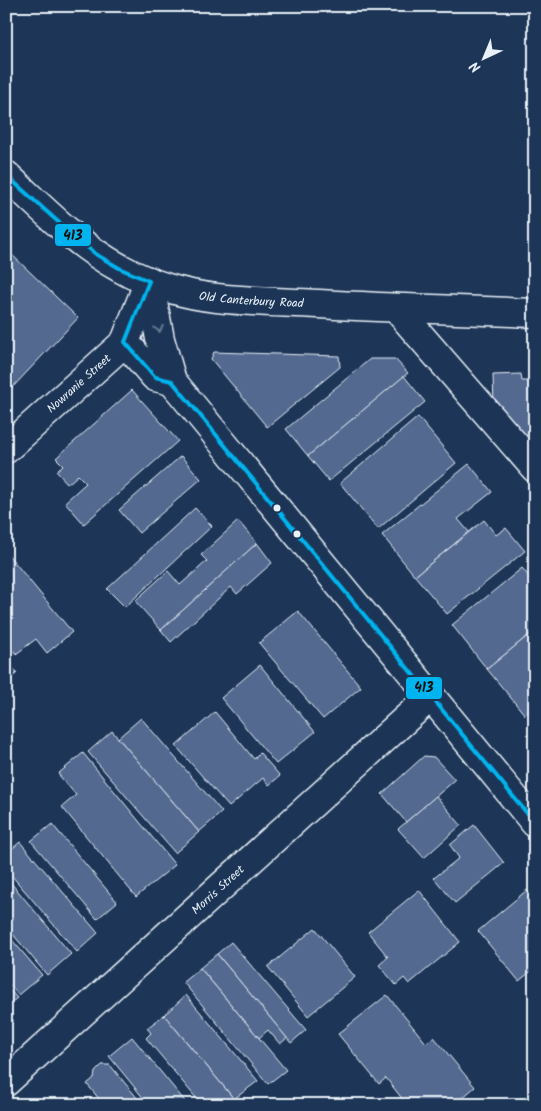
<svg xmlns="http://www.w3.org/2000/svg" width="541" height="1111" viewBox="0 0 541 1111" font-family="Kalam,sans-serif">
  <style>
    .building { fill: #536990; stroke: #e8f1f8 }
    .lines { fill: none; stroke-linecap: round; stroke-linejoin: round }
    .minor-casing { stroke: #e8f1f8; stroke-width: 31 }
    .major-casing { stroke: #e8f1f8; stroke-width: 31 }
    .minor { stroke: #1d3557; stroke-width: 28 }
    .major { stroke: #1d3557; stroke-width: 28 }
    .bus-1-casing { stroke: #1d3557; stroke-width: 8 }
    .bus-1 { stroke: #00b5ef; stroke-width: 4 }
    .oneway { stroke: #64778f }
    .bus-dot { fill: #e8f1f8; stroke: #1d3557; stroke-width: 2 }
    .labels { text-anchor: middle; stroke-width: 4; stroke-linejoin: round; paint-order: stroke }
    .street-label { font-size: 12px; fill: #e8f1f8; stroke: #1d3557 }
    .line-badge { stroke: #1d3557; stroke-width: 2 }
    .pale-badge-label { font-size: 14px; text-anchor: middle; font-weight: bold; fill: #111 }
  </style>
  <rect width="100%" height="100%" fill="#1d3557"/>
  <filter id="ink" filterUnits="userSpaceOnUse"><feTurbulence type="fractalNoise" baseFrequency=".02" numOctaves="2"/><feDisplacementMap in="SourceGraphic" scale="10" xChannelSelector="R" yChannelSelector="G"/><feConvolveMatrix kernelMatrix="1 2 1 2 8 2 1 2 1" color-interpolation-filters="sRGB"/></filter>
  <g filter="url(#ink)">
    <!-- building -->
    <g class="building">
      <path d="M8 251 78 318 10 390 6 386V253Z"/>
      <path d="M214 352 339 356 340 367 267 427 211 359Z"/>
      <path d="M370 359H395L408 373 308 456 286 429Z"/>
      <path d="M521 374 522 381H535V442H526L494 405 493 375Z"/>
      <path d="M404 376 425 402 329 481 308 456Z"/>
      <path d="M132 390 178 441 84 524 65 502 86 483 78 475 68 484 56 471 63 465 56 458Z"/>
      <path d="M418 417 456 463 378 529 340 483Z"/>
      <path d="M181 456 201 479 139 533 119 510Z"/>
      <path d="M469 464 492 492 458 519 469 532 415 576 382 535Z"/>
      <path d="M195 508 212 526 125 607 107 589Z"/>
      <path d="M484 520 496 535 506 528 525 551 447 614 415 576Z"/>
      <path d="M238 521 257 543 161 630 135 601 168 571 180 585 207 561 201 555Z"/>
      <path d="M257 543 272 563 237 594 231 587 171 642 161 630Z"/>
      <path d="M6 552 72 632 47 653 36 639 16 654 6 642V613L11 609 6 603Z"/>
      <path d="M522 568 535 584V630L487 669 452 625Z"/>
      <path d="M298 611 361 687 323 719 259 643Z"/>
      <path d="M535 630V706L525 715 487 669Z"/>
      <path d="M6 660 17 673 6 682Z"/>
      <path d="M260 665 315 732 276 764 221 698Z"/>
      <path d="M215 712 254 759 260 753 280 776 269 785 263 778 229 807 176 746Z"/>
      <path d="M141 718 222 812 199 832 118 738Z"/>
      <path d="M112 731 199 832 175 853 88 752Z"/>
      <path d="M83 753 175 865 136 897 62 807 76 795 58 774Z"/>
      <path d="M424 756 434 757 455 780 406 822 382 794Z"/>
      <path d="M436 796 461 825 424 858 398 829Z"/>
      <path d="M52 824 117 902 97 919 31 841Z"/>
      <path d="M474 825 504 863 455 903 434 878 459 858 450 845Z"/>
      <path d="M20 842 98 933 77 952 6 869V854Z"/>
      <path d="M6 877 71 954 47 975 6 926Z"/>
      <path d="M419 890 460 942 409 984 404 978 396 985 379 965 388 957 368 932Z"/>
      <path d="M527 890 535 900V968L519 981 478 931Z"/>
      <path d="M315 928 355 977 308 1016 268 967Z"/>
      <path d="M6 933 42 975 18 995 6 980Z"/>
      <path d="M231 942 306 1030 291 1043 217 954Z"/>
      <path d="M217 954 287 1038 280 1044 268 1030 259 1038 200 968Z"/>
      <path d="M200 968 286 1070 268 1084 183 982Z"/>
      <path d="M6 986 17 998 6 1007Z"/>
      <path d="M186 995 258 1081 234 1099 164 1015Z"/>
      <path d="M387 995 426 1043 434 1037 475 1087 454 1105H407L386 1078 379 1084 338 1034Z"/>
      <path d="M164 1015 234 1099 227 1105H202L146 1038 151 1033 147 1028Z"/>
      <path d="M132 1037 188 1105H149L109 1056Z"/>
      <path d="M102 1065H110L143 1105H104L87 1084 94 1078 95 1072Z"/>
    </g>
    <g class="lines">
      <!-- minor casing -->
      <g class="minor-casing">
        <g id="minor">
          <path d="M149 281 160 339 172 381 535 823"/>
          <path d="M396 308 535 468"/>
          <path d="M125 342 155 377 172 381"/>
          <path id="s1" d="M6 449 125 342 149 281"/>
          <path id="s2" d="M6 1082 430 697"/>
        </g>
      </g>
      <!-- major casing -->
      <g class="major-casing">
        <g id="major">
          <path id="s3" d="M6 175C42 208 77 245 120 268 148 284 186 295 217 298 251 302 285 302 319 304 391 308 463 310 535 313"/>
        </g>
      </g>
      <!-- minor -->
      <use href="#minor" class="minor"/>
      <!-- major -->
      <use href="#major" class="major"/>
      <!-- bus-1 casing -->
      <g class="bus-1-casing">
        <g id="bus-1">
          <path d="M6 175 76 238 97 255 121 269 149 281"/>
          <path d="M149 281 125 342 155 377 172 381 535 823"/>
        </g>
      </g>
      <!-- bus-1 -->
      <use href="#bus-1" class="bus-1"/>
    </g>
    <!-- one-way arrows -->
    <defs><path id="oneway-chevron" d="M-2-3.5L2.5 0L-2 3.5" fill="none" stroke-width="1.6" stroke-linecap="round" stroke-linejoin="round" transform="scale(1.25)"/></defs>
    <use class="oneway" href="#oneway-chevron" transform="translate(159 329) rotate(79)"/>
  </g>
  <!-- markers -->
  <g class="bus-dot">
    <circle cx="277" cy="508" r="4.5"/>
    <circle cx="297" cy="534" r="4.5"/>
  </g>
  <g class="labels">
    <!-- street labels -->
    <g class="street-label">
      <text dy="4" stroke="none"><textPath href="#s3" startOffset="284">Old Canterbury Road</textPath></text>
      <text dy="4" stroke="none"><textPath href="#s1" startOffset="98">Nowranie Street</textPath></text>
      <text dy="4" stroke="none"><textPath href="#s2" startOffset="286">Morris Street</textPath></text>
    </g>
  </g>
  <g class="line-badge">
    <rect x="54" y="223" width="38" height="24" rx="5" fill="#00b5ef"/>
    <rect x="405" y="676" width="38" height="24" rx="5" fill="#00b5ef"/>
  </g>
  <g class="pale-badge-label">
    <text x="73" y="240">413</text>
    <text x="424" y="692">413</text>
  </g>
  <!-- margin -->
  <rect width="541" height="1111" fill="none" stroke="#1d3557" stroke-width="25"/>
  <rect x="12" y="12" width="516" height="1086" fill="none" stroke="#e8f1f8" stroke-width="2" filter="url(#ink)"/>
  <!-- north arrow -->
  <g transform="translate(484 58) rotate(224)" stroke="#1d3557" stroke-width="4" paint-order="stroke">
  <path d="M0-4L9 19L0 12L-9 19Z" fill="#e8f1f8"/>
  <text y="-8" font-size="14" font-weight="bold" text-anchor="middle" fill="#e8f1f8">N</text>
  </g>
</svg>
